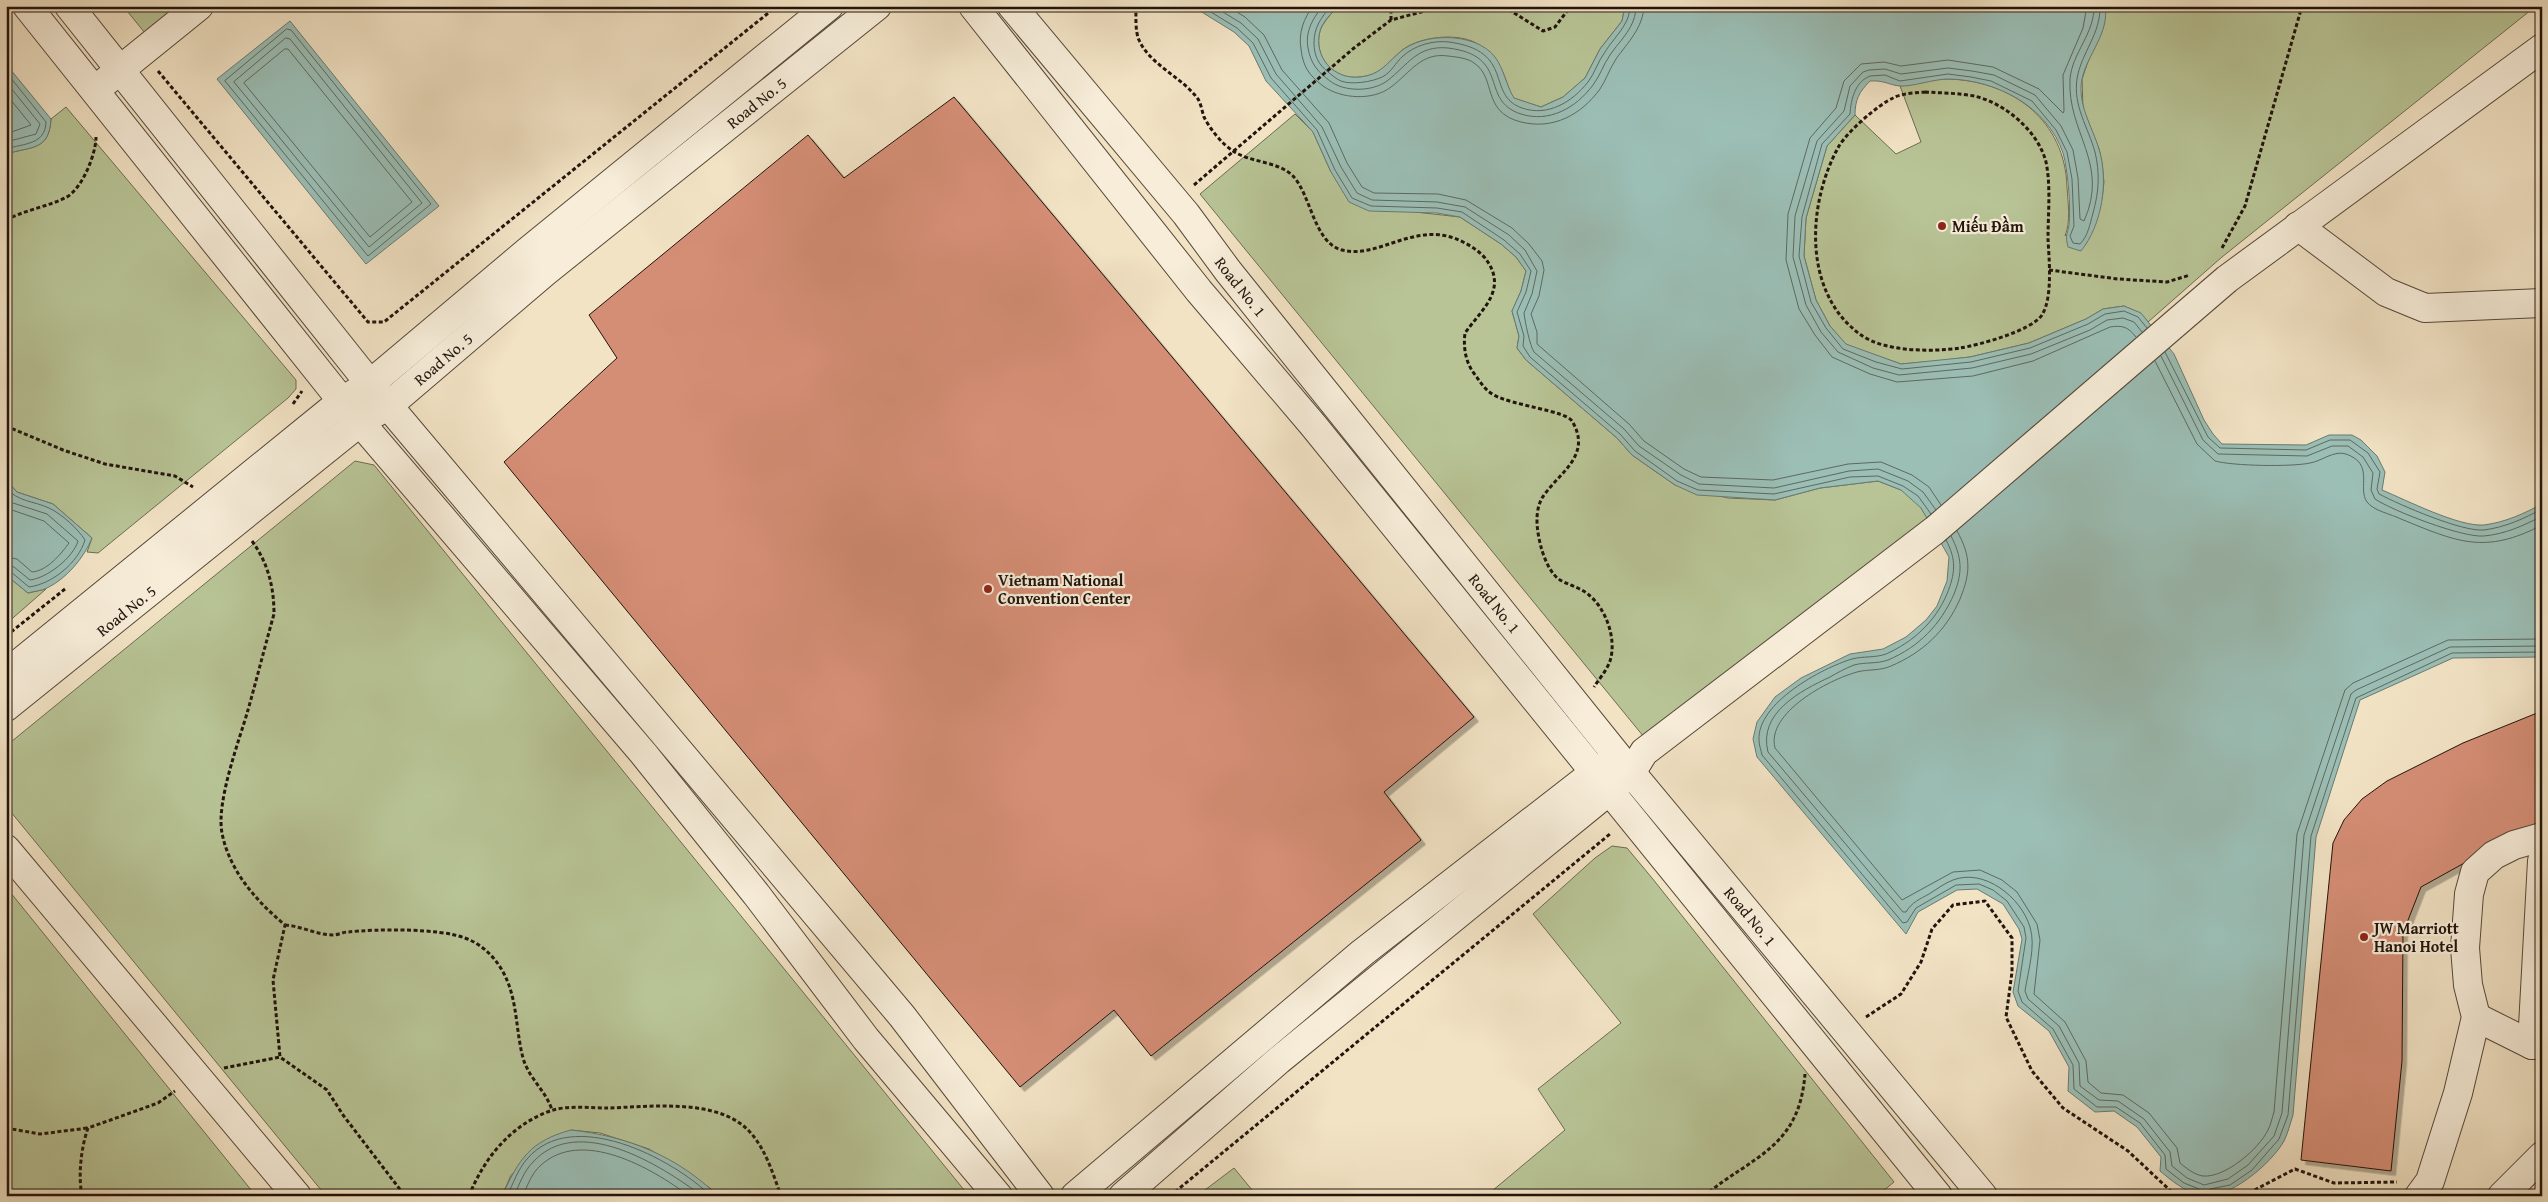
<svg xmlns="http://www.w3.org/2000/svg" width="2548" height="1202" viewBox="0 0 2548 1202" font-family="'Gentium Book Plus',serif">
  <style>
    .green { fill: #b8c496; stroke: #6c6c51 }
    .water { fill: #9bbeb5; stroke: #6a7a71 }
    .lines { fill: none; stroke-linecap: round; stroke-linejoin: round }
    .shore { stroke: #5e6960; stroke-width: 1 }
    .building { fill: #d58e76; stroke: #21140c; filter: url(#shadow) }
    .minor-casing { stroke: #55483a; stroke-width: 30 }
    .path { stroke: #21140c; stroke-width: 3; stroke-dasharray: 4 2.5; stroke-linecap: butt }
    .minor { stroke: #f7edd9; stroke-width: 28 }
    .poi-dot { fill: #8f2418; stroke: #f7edd9; stroke-width: 2 }
    .labels { text-anchor: middle; stroke-width: 4.5; stroke-linejoin: round; paint-order: stroke }
    .street-label { font-size: 16px; fill: #21140c; stroke: #f7edd9 }
    .poi-label { font-size: 16px; font-weight: bold; fill: #21140c; stroke: #f7edd9; text-anchor: start }
  </style>
  <defs>
    <filter id="shadow"><feDropShadow dx="4.5" dy="4.5" stdDeviation="0" flood-color="#0004"/></filter>
  </defs>
  <rect width="100%" height="100%" fill="#f2e3c5"/>
  <filter id="stains"><feTurbulence type="fractalNoise" baseFrequency=".004" numOctaves="4"/><feColorMatrix values="0 0 0 0 .2 0 0 0 0 .09 0 0 0 0 .02 0 0 0 .5 -.17"/></filter>
  <radialGradient id="worn" r=".72"><stop offset=".6" stop-color="#630" stop-opacity="0"/><stop offset="1" stop-color="#630" stop-opacity=".3"/></radialGradient>
  <!-- green -->
  <g class="green">
    <path d="M123 6H178L145 33Z"/>
    <path d="M1338 6H1625L1622 21 1600 49 1585 78 1563 97 1541 107 1513 98C1508 89 1505 74 1500 67 1494 60 1484 47 1476 43 1456 32 1416 37 1400 52 1386 65 1379 76 1359 77 1334 80 1313 57 1320 31 1323 22 1332 13 1338 6Z"/>
    <path d="M2105 6H2272L2286 10 2288 6H2536L2222 257 2148 322 2140 313 2124 306 2103 309 2086 319 2029 343 1970 357 1937 361 1901 364 1846 345 1830 326 1816 300 1804 256 1806 218 1827 146 1855 115 1896 154 1921 142 1900 86C1916 83 1932 79 1949 79 2013 81 2065 121 2067 187 2068 204 2071 221 2065 236L2102 199 2104 182 2102 164 2099 149 2083 109 2082 79 2106 9Z"/>
    <path d="M66 107 296 380V389L288 398 98 553 87 552 92 538 53 504 17 492 6 480V154C32 146 49 151 51 119Z"/>
    <path d="M1295 114 1313 132 1331 172 1415 212 1460 217 1501 244 1516 257 1526 271 1521 291 1512 311 1519 336 1517 348 1526 360 1617 438 1632 455 1675 485 1728 498 1775 500 1820 488 1878 481 1901 490 1916 500 1928 519 1644 737 1200 194Z"/>
    <path d="M355 461 374 465 969 1196H718L710 1188 649 1149 600 1133 571 1130 511 1175 502 1196H326L6 806V746Z"/>
    <path d="M6 575 28 593 46 589 6 624Z"/>
    <path d="M1612 846 1627 848 1652 878 1894 1182 1877 1196H1486L1565 1130 1538 1089 1621 1023 1533 914 1595 858Z"/>
    <path d="M6 887 256 1196H6Z"/>
    <path d="M1234 1168 1257 1196H1197Z"/>
  </g>
  <!-- water -->
  <g class="water">
    <path d="M1192 6H1338C1332 13 1322 22 1320 31 1313 57 1334 80 1360 77 1380 75 1386 64 1400 52 1423 32 1476 32 1495 57 1504 69 1506 85 1514 98L1541 107 1563 97 1585 78 1600 49 1622 21 1625 6H2105C2110 32 2087 55 2082 79 2077 104 2092 126 2099 149 2109 181 2102 225 2081 251L2068 247C2065 235 2067 236 2069 225 2071 208 2068 170 2063 153 2047 106 1996 80 1949 79 1933 79 1912 87 1900 86 1889 85 1884 80 1870 81 1859 92 1855 100 1855 115L1827 146 1806 218 1804 256 1816 300 1830 326 1846 344 1901 364 1970 357 2029 343 2086 319 2103 309 2124 306 2141 313 2174 354 2204 420 2213 434 2222 444 2306 445 2329 435H2352L2361 440 2377 456 2385 472 2382 490C2406 500 2459 527 2484 525 2506 522 2523 514 2542 504V657L2453 658 2360 700 2316 837 2293 1115C2290 1124 2288 1133 2284 1141 2272 1163 2227 1202 2200 1195 2184 1191 2172 1181 2160 1171L2161 1157 2137 1127 2114 1111 2095 1112 2068 1091 2069 1067 2049 1031 2018 1006 2013 992 2022 939 2019 929 2003 904 1977 889 1957 890 1918 912 1906 934 1757 757 1753 739 1757 722 1775 697 1801 678 1850 654 1883 649 1906 637 1926 620 1937 606 1947 581 1949 557 1921 508 1901 490 1878 481 1820 488 1775 500 1697 495 1675 485 1632 455 1617 438 1526 360 1517 348 1519 336 1512 311 1521 291 1526 271 1516 257 1501 244 1460 217 1437 213 1369 211 1349 202 1331 172 1313 132 1266 81 1249 46 1234 32Z"/>
    <path d="M290 21 439 206 366 264 217 79Z"/>
    <path d="M6 64 51 119C49 151 32 146 6 154Z"/>
    <path d="M6 480 17 492 53 504 92 538C84 558 66 579 47 588 42 591 34 591 28 593L6 575Z"/>
    <path d="M571 1130C627 1136 677 1156 718 1196H502C519 1159 530 1141 571 1130Z"/>
  </g>
  <g class="lines">
    <!-- shore -->
    <g class="shore">
      <path d="M1201 6 1237 28 1253 43 1271 78 1317 130 1335 170 1352 198 1371 206 1437 208 1462 212 1504 240 1520 254 1531 271 1526 292 1517 312 1524 336 1523 346 1530 357 1620 434 1635 451 1677 481 1698 490 1774 494 1850 477 1878 476 1903 486 1918 496 1931 514"/>
      <path d="M1213 6 1241 23 1258 39 1276 74 1322 127 1341 167 1357 193 1372 200 1437 202 1465 207 1509 235 1525 250 1537 271 1532 294 1524 313C1525 322 1530 346 1534 352L1624 429 1639 446 1681 475 1699 484 1774 488 1849 471 1878 469 1908 481 1923 492 1936 510"/>
      <path d="M1227 6 1245 17 1264 35 1282 70 1329 123 1347 163 1362 187 1374 193 1438 194 1466 200 1512 228 1529 244 1542 261 1544 270 1539 296 1531 314 1537 332V344L1629 424 1644 441 1684 469 1701 477 1773 480 1848 464 1881 462 1912 475 1929 487 1941 505"/>
      <path d="M1313 6C1304 18 1298 33 1301 49 1303 67 1309 75 1323 86 1341 99 1373 101 1391 87 1410 73 1421 52 1448 56 1456 57 1468 58 1474 63 1497 78 1481 112 1521 122 1553 130 1581 115 1600 89 1606 80 1610 68 1616 59 1628 42 1643 28 1644 6"/>
      <path d="M1323 6C1313 18 1305 31 1308 48 1311 64 1317 71 1330 81 1344 92 1372 92 1387 81 1408 65 1417 45 1448 48 1512 56 1478 100 1521 114 1549 123 1576 108 1593 85 1600 76 1603 65 1610 55 1621 39 1636 27 1636 6"/>
      <path d="M1331 6C1321 18 1314 27 1314 43 1314 56 1319 65 1328 72 1332 75 1336 79 1341 81 1351 85 1372 82 1382 77 1391 73 1396 62 1403 56 1415 45 1434 40 1449 42 1516 51 1485 95 1522 108 1548 117 1572 102 1588 82 1595 73 1598 61 1605 52 1614 37 1630 25 1630 6"/>
      <path d="M2087 6 2083 28 2063 75 2064 111 2063 113 2039 89 1993 67 1948 60 1901 66 1884 62 1861 64 1844 81 1836 108 1810 138 1788 214 1786 260 1799 309 1815 335 1832 357 1870 374 1897 382 1973 376 2033 361 2110 327C2123 325 2128 327 2136 337"/>
      <path d="M2094 6C2095 33 2072 53 2070 79 2067 133 2110 163 2084 221L2080 219 2078 178 2073 150 2061 126 2035 95 1994 75 1972 71 1948 68 1901 74 1885 69 1869 70 1863 72 1850 86 1844 111 1817 141 1795 216 1793 257 1806 305 1821 332 1838 352 1873 368 1899 375 1972 368 2031 354 2090 330 2107 320 2123 318 2134 322 2142 332"/>
      <path d="M2100 6C2101 34 2081 53 2077 79 2073 106 2088 127 2095 152 2100 173 2099 192 2093 213 2090 224 2088 236 2080 244L2073 243 2070 236 2074 226 2072 179 2067 152 2056 130 2032 101 1991 81 1971 77 1948 74 1900 81 1885 75 1870 76C1855 82 1851 99 1850 114L1822 144 1802 217 1799 256 1811 302 1826 328 1843 349 1876 362 1902 369 1971 362 2030 348 2088 324 2105 314 2124 311 2138 317 2147 328"/>
      <path d="M287 29 291 30 431 204 368 256 225 81Z"/>
      <path d="M286 38 290 39 422 203 369 247 234 82Z"/>
      <path d="M285 49H288L412 202 370 237 244 83Z"/>
      <path d="M6 72 46 122C45 145 25 143 6 149"/>
      <path d="M6 82 40 124 36 134 6 142"/>
      <path d="M6 94 31 125 6 134"/>
      <path d="M2165 352 2208 437 2220 448 2306 450 2330 440H2350L2368 453 2380 472 2377 489 2379 494C2400 505 2462 532 2484 530 2506 527 2523 519 2542 509"/>
      <path d="M2161 356 2203 440 2218 454 2307 456 2332 446H2348L2363 457 2373 473 2371 490 2375 499C2393 511 2463 538 2484 536 2505 534 2523 526 2542 516"/>
      <path d="M2155 361 2197 444 2215 461C2233 466 2292 467 2310 463 2322 461 2334 450 2346 454 2375 464 2357 488 2367 502 2374 511 2391 514 2401 519 2457 542 2485 555 2542 525"/>
      <path d="M6 488C18 502 34 501 49 508 62 514 78 529 85 540 78 563 52 584 29 587L11 572 6 571"/>
      <path d="M6 497 13 503 47 514 78 541C73 558 47 578 30 580L14 567 6 565"/>
      <path d="M6 508 44 521 69 543C61 554 47 571 32 572L17 559 6 557"/>
      <path d="M1957 531C1971 556 1971 572 1960 599 1946 631 1922 653 1891 666 1880 671 1868 669 1857 672 1828 680 1766 713 1775 748L1902 900 1953 872 1980 870 2002 880 2017 892 2037 924 2040 940 2034 994 2065 1022 2086 1061 2088 1082 2101 1093 2123 1095 2149 1113 2177 1148 2180 1163C2186 1168 2195 1175 2203 1176 2225 1178 2259 1149 2268 1130 2271 1124 2272 1118 2274 1112L2297 834 2345 690 2353 683 2448 640 2542 639"/>
      <path d="M1951 536C1962 557 1963 572 1954 594 1941 624 1919 647 1888 660 1877 664 1865 662 1854 665 1846 668 1837 673 1830 677 1800 691 1758 713 1768 752L1903 912H1906C1912 902 1920 899 1929 894 1937 889 1945 883 1953 880 1984 868 2021 897 2030 927 2036 946 2028 971 2025 991L2028 999 2059 1026 2079 1063 2080 1086 2099 1100 2118 1101 2144 1119 2170 1152 2172 1166 2187 1178 2204 1185 2228 1179 2248 1165 2274 1136 2282 1113 2304 835 2351 694 2356 690 2450 647 2542 646"/>
      <path d="M1946 540C1957 560 1955 574 1947 594 1935 622 1913 642 1886 654 1875 658 1863 656 1852 659 1822 668 1757 703 1759 740 1759 745 1761 750 1762 755L1903 923 1907 922 1916 908 1956 885 1979 884 1993 890 2007 901 2024 927 2026 938 2018 991 2022 1002 2053 1029 2073 1065 2074 1089 2097 1107H2116L2140 1123 2165 1155 2166 1169 2184 1183 2199 1189 2202 1196"/>
      <path d="M507 1196C513 1184 518 1169 527 1159 572 1106 672 1158 711 1196"/>
      <path d="M514 1196C519 1185 524 1171 533 1162 578 1113 661 1165 702 1196"/>
      <path d="M523 1196C527 1186 532 1173 540 1166 581 1127 652 1168 689 1196"/>
      <path d="M2207 1196 2210 1189 2230 1185 2252 1170 2279 1139 2288 1115 2311 836 2356 698 2452 653 2542 652"/>
    </g>
  </g>
  <!-- building -->
  <g class="building">
    <path d="M954 97 1474 717 1384 792 1421 840 1151 1056 1114 1010 1020 1087 504 462 617 358 589 315 808 135 844 178Z"/>
    <path d="M2542 711V820L2421 887 2403 933 2402 1061 2391 1171 2301 1160 2333 843 2344 820 2362 799 2387 781 2463 743Z"/>
  </g>
  <g class="lines">
    <!-- minor casing -->
    <g class="minor-casing">
      <g id="minor">
        <path d="M27 6 342 401 643 753 756 894 866 1039 998 1196"/>
        <path d="M69 6 370 384 902 1016 1040 1196"/>
        <path d="M973 6 1199 291 1313 425 1938 1196"/>
        <path id="s1" d="M1012 6 1186 214 1228 271 1619 758 1983 1196"/>
        <path d="M105 82 199 6"/>
        <path d="M2298 226 2386 292 2425 308 2542 303"/>
        <path d="M6 674 342 401 370 384 528 251 829 6"/>
        <path id="s2" d="M6 707 360 422 389 405 545 272 877 6"/>
        <path d="M6 849 297 1196"/>
        <path d="M2476 1017 2532 1045 2542 1044"/>
        <path d="M2532 1045 2542 861"/>
        <path d="M1075 1196 1362 953 1595 772 1610 763"/>
        <path d="M1123 1196 1279 1060 1631 773 1644 752 1935 530 2227 279 2542 48"/>
        <path d="M2419 1196 2430 1181 2458 1093 2476 1017 2468 985 2465 948 2469 894 2475 872 2494 855 2514 845 2542 837"/>
        <path d="M2502 1196 2542 1156"/>
      </g>
    </g>
    <!-- path -->
    <g class="path">
      <path d="M1136 6C1136 16 1135 31 1139 40 1150 65 1182 77 1198 99 1201 104 1202 111 1204 117 1210 129 1222 144 1233 151 1251 163 1278 161 1293 176 1311 195 1314 243 1342 250 1379 260 1417 218 1463 242 1471 246 1479 251 1485 258 1509 289 1482 309 1465 333 1463 349 1466 364 1476 376 1481 383 1486 391 1494 395 1511 405 1566 411 1572 421 1593 456 1558 473 1542 498 1534 513 1537 531 1541 547 1544 558 1551 576 1562 581 1571 586 1581 588 1589 595 1606 609 1617 639 1610 661 1607 670 1599 679 1594 687"/>
      <path d="M1503 6 1543 31 1555 27 1571 6"/>
      <path d="M1391 20V11L1394 6"/>
      <path d="M158 71 368 322H384L777 6"/>
      <path d="M1925 92C1941 93 1958 93 1974 96 2005 103 2038 131 2046 162 2051 186 2048 214 2048 239 2049 259 2053 297 2042 315 2031 331 1979 345 1960 348 1932 352 1885 352 1861 335 1802 293 1807 203 1839 146 1848 131 1878 105 1893 98 1902 93 1916 93 1925 92Z"/>
      <path d="M1194 185 1354 48 1391 20 1444 6"/>
      <path d="M6 220C25 210 46 207 65 198 82 190 96 154 96 137"/>
      <path d="M2222 248 2245 206 2302 6"/>
      <path d="M2049 270 2118 279 2167 282 2190 275"/>
      <path d="M293 404 302 391"/>
      <path d="M6 426 63 450 105 464 175 476 193 487"/>
      <path d="M252 541C268 563 274 587 274 614 265 646 257 678 248 710 239 741 216 802 222 833 229 870 256 901 285 925L273 980 280 1057 327 1090 343 1115 405 1196"/>
      <path d="M6 636 65 589"/>
      <path d="M285 925C301 926 317 935 333 935 338 935 343 932 348 932 376 929 439 928 465 938 481 944 493 955 502 970 518 998 515 1027 523 1058 529 1079 545 1089 552 1110"/>
      <path d="M1866 1017 1901 994 1921 962 1932 929 1953 905 1985 901 2012 938V972L2006 1017 2032 1071 2063 1108 2128 1151 2176 1196"/>
      <path d="M224 1068 280 1057"/>
      <path d="M6 1128 40 1134 88 1128"/>
      <path d="M82 1196C78 1175 81 1148 88 1128L158 1103 175 1091"/>
      <path d="M469 1196C484 1158 511 1125 550 1111 567 1105 590 1108 607 1108 646 1107 707 1099 741 1124 763 1140 772 1171 781 1196"/>
      <path d="M1170 1196 1610 834"/>
      <path d="M1704 1196C1754 1155 1799 1148 1805 1074"/>
      <path d="M2243 1196 2295 1169 2334 1183 2397 1182"/>
    </g>
    <!-- minor -->
    <use href="#minor" class="minor"/>
  </g>
  <!-- markers -->
  <g class="poi-dot">
    <circle cx="1942" cy="226" r="5"/>
    <circle cx="988" cy="589" r="5"/>
    <circle cx="2364" cy="937" r="5"/>
  </g>
  <g class="labels">
    <!-- street labels -->
    <g class="street-label">
      <text dy="6" stroke="none"><textPath href="#s2" startOffset="964">Road No. 5</textPath></text>
      <text dy="6" stroke="none"><textPath href="#s1" startOffset="362">Road No. 1</textPath></text>
      <text dy="6" stroke="none"><textPath href="#s2" startOffset="559">Road No. 5</textPath></text>
      <text dy="6" stroke="none"><textPath href="#s1" startOffset="768">Road No. 1</textPath></text>
      <text dy="6" stroke="none"><textPath href="#s2" startOffset="154">Road No. 5</textPath></text>
      <text dy="6" stroke="none"><textPath href="#s1" startOffset="1172">Road No. 1</textPath></text>
    </g>
    <!-- poi labels -->
    <g class="poi-label">
      <text x="1952" y="232">Miếu Đầm</text>
      <text x="998" y="586">Vietnam National<tspan x="998" dy="18">Convention Center</tspan></text>
      <text x="2374" y="934">JW Marriott<tspan x="2374" dy="18">Hanoi Hotel</tspan></text>
    </g>
  </g>
  <!-- margin -->
  <rect width="2548" height="1202" fill="none" stroke="#f2e3c5" stroke-width="25"/>
  <rect x="8" y="8" width="2533" height="1187" fill="none" stroke="#21140c" stroke-width="2.5"/>
  <rect x="12" y="12" width="2523" height="1177" fill="none" stroke="#21140c"/>
  <rect width="100%" height="100%" filter="url(#stains)"/>
  <rect width="100%" height="100%" fill="url(#worn)"/>
</svg>
